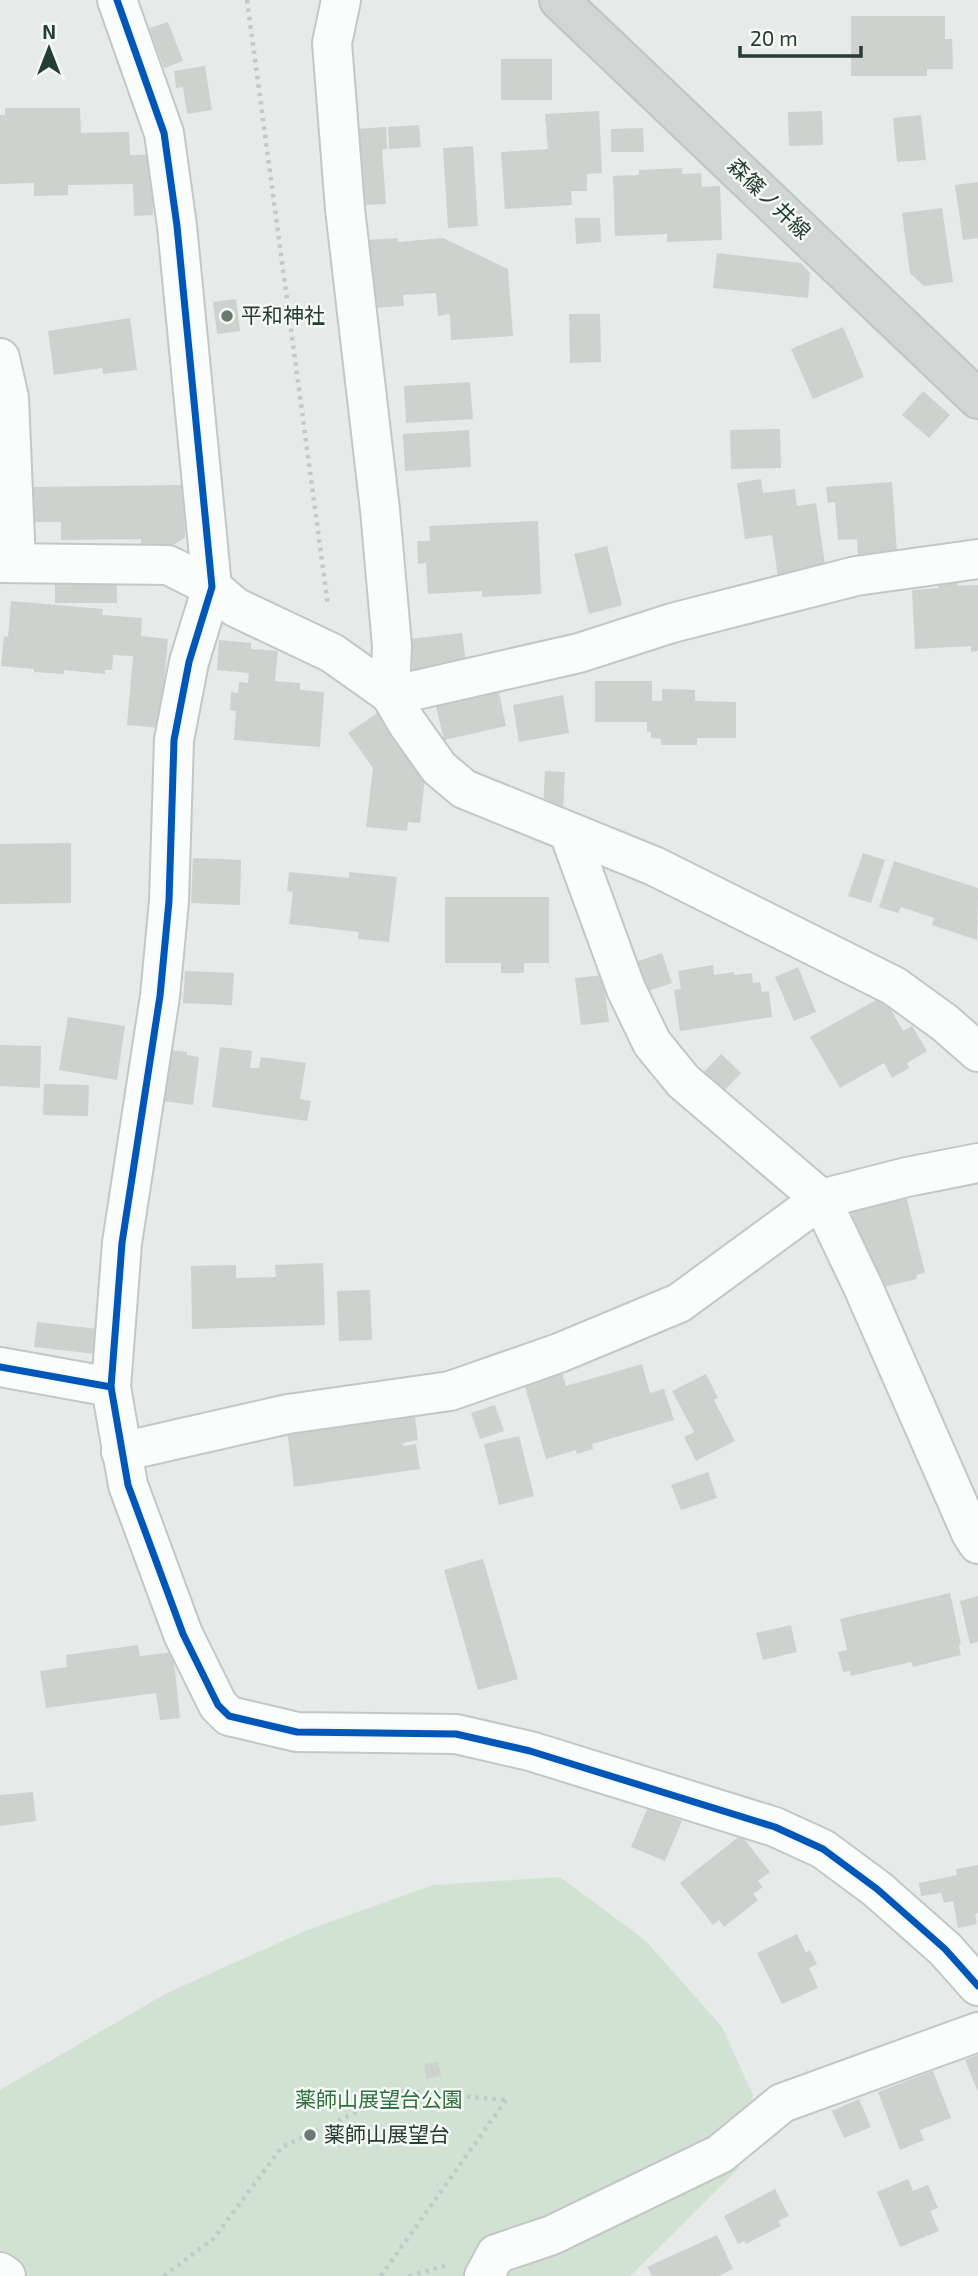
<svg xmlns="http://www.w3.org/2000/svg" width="978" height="2276" viewBox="0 0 978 2276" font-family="'Exo 2','Noto Sans JP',sans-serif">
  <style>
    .green { fill: #d1e2d3 }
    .building { fill: #cdd2cf }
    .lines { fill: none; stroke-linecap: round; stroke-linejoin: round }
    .minor-casing { stroke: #c3c7c5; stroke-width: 42 }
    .major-casing { stroke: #bec6c2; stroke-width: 42 }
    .path { stroke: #c2cac6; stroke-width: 4.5; stroke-dasharray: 3.5 5; stroke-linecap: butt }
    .minor { stroke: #fbfcfc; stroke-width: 38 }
    .major { stroke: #cfd6d3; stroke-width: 38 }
    .cycleway-casing { stroke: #f5f9f6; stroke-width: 11 }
    .cycleway { stroke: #0057b8; stroke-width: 7 }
    .poi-dot { fill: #697a72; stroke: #f5f9f6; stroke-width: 2.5 }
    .labels { text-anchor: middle; stroke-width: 5; stroke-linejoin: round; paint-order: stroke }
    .street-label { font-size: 21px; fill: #253d32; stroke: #f5f9f6 }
    .poi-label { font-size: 21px; fill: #253d32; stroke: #f5f9f6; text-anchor: start }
    .park-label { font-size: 21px; fill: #337040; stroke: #f5f9f6 }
  </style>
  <rect width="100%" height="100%" fill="#e6eae8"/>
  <!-- green -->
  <path class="green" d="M560 1877 645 1940 722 2027 753 2095 739 2168 630 2276H0V2090L167 1993 305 1931 433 1885Z"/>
  <!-- building -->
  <g class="building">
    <path d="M851 16H945V39H952L953 69H927V76H851Z"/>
    <path d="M168 22 183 61 164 68 149 28Z"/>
    <rect x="501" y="59" width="51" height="41"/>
    <path d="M205 66 212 110 187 114 183 87 176 88 174 71Z"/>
    <path d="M5 108H80L81 133 129 132 130 155H152L153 215 134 216 133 184 68 185V195L34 196V183L0 184V115H5Z"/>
    <path d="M599 111 602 173 587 174V191H571L572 205 505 209 501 152 548 149 545 114Z"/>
    <path d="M822 111 823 145 789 146 788 112Z"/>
    <path d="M921 115 926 160 897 162 893 118Z"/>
    <path d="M419 125 421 147 389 149 388 127Z"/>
    <path d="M386 127 387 149 382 150 386 204 362 205 357 129Z"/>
    <path d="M643 128 644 152H611V129Z"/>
    <path d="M473 146 478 226 448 228 443 148Z"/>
    <path d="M682 168V174L701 173 702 187 720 186 722 240 667 242V234L615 236 613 176 639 175V170Z"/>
    <path d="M978 182V238L963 240 955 185Z"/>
    <path d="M942 208 953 282 924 286 910 273 902 213Z"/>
    <path d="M575 218H600L601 242 576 244Z"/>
    <path d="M398 238V242L443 238 508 269 513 336 451 340 450 314 438 316 436 293 403 295 404 306 372 308 367 240Z"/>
    <path d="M717 253 801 263 810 273 808 298 713 288Z"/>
    <path d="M236 299 240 331 217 334 213 302Z"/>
    <path d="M569 314H600L601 362 570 363Z"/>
    <path d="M130 318 137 370 103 374 102 368 54 375 48 331Z"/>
    <path d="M843 327 864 377 813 399 791 349Z"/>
    <path d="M470 382 473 419 406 423 404 386Z"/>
    <path d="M923 391 950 415 929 438 902 415Z"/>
    <path d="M780 429 781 468 731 469 730 430Z"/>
    <path d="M469 430 471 467 405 471 403 434Z"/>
    <path d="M761 479 763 493 795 489 797 506 816 503 826 571 778 578 772 535 745 539 737 483Z"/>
    <path d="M892 482 897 553 858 555 857 539 838 540 835 502 828 503 826 487Z"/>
    <path d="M184 485 185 538 171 546 141 547V539L61 540V522H30V487Z"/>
    <path d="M538 521 541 594 482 597V591L428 594 426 563 418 564 417 541H430L429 526Z"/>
    <path d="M607 546 622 605 589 614 574 554Z"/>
    <rect x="55" y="581" width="62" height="22"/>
    <path d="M958 582V586L978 585V651L971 652V646L915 649 912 590 938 588V583Z"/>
    <path d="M11 601 103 609 102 615 142 618 141 636 168 639 160 728 127 725 133 656 113 655 112 670H105V674L64 670V674L34 672V669L1 666 4 636 8 637Z"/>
    <path d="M462 633 466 664 413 671 410 639Z"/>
    <path d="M219 640 251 643V649L278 651 275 681 300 683V690L324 692 320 747 234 740 236 711 230 710 231 692 238 693 239 682 248 683 249 673 217 670Z"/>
    <path d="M595 681H652V701H662V689L695 690V701L736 702V738H697V745H661V739L651 738V732H647V722H595Z"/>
    <path d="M498 688 506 726 444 740 435 702Z"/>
    <path d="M563 695 569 733 519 742 513 705Z"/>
    <path d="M379 712 425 778 420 823 408 822 407 831 366 827 373 768 348 733Z"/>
    <path d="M545 771 565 772 563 809 543 808Z"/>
    <path d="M71 843V903L0 904V844Z"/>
    <path d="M863 853 885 860 871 903 848 896Z"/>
    <path d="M193 858 241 860 240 905 191 903Z"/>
    <path d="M894 861 978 888 977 940 932 925 934 918 901 907 898 913 879 907Z"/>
    <path d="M289 872 349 878V872L397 877 389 942 358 939 359 932 289 924 293 892 287 891Z"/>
    <path d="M445 897H549V963H524V973H501V963H445Z"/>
    <path d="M662 953 672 983 642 993 632 963Z"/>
    <path d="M713 965 714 975 734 972V975L752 973 753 983 760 982 762 992 769 991 772 1017 680 1031 674 990 681 989 678 971Z"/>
    <path d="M798 967 816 1012 794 1021 775 977Z"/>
    <path d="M185 971 234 973 232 1005 183 1003Z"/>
    <path d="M603 975 609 1022 581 1025 575 978Z"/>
    <path d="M883 996 903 1031 912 1026 927 1051 907 1063 909 1068 892 1078 884 1063 840 1088 810 1037Z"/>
    <path d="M68 1017 125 1026 117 1080 59 1070Z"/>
    <path d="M0 1045 41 1046 40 1088 0 1086Z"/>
    <path d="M220 1047 252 1051 250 1068H259L261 1057 306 1063 300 1099 311 1101 307 1121 212 1107Z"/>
    <path d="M169 1050 187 1052V1055L199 1057 193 1105 162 1101Z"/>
    <path d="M721 1054 741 1073 721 1094 701 1075Z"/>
    <path d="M44 1084 89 1085 88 1116 43 1115Z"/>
    <path d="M906 1195 925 1273 916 1275 917 1279 875 1289 865 1243 859 1245 851 1208Z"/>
    <path d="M323 1263 325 1325 192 1329 191 1266 236 1265V1278L276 1277 275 1265Z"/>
    <path d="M370 1290 372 1340 339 1341 337 1291Z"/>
    <path d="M37 1322 98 1329 96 1354 34 1347Z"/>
    <path d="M642 1364 650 1393 664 1389 674 1420 592 1444 593 1449 577 1454 576 1450 546 1459 524 1383 562 1372 566 1386Z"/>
    <path d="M706 1374 718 1398 714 1400 735 1441 696 1461 684 1437 694 1432 672 1391Z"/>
    <path d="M495 1405 504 1431 480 1439 471 1413Z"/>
    <path d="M415 1417 418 1440 403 1443V1446L416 1444 420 1469 294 1487 287 1430 318 1429Z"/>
    <path d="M519 1436 534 1496 499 1505 484 1444Z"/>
    <path d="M708 1472 717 1498 681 1510 671 1485Z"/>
    <path d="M483 1559 518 1679 478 1690 444 1570Z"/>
    <path d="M950 1593 961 1644 959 1645 961 1655 913 1667 911 1662 851 1676 850 1671 843 1672 838 1652 847 1650 840 1619Z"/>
    <path d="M978 1596V1642L970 1644 960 1601Z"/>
    <path d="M791 1625 797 1652 763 1660 756 1633Z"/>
    <path d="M138 1645 140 1656 173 1652 180 1718 160 1720 156 1693 46 1708 40 1671 67 1667 66 1655Z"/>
    <path d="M33 1792 36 1821 0 1826V1795Z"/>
    <path d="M648 1807 682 1821 665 1861 631 1847Z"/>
    <path d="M741 1835 770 1872 758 1881 763 1887 753 1894 758 1900 724 1927 719 1920 713 1925 680 1883Z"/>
    <path d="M978 1865V1913L975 1914 977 1924 958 1928 953 1901 944 1903 941 1893 921 1896 919 1883 957 1875 956 1869Z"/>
    <path d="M797 1934 806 1953 810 1950 817 1964 809 1968 818 1988 782 2004 757 1953Z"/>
    <path d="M978 2055V2092L965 2060Z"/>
    <path d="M438 2062 441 2076 426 2079 424 2064Z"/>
    <path d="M933 2071 951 2118 920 2130 924 2140 900 2150 878 2092Z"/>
    <path d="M859 2099 871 2127 844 2138 832 2111Z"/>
    <path d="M908 2179 913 2191 928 2185 938 2208 930 2211 939 2231 900 2247 877 2192Z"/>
    <path d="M775 2189 789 2216 778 2221 781 2226 746 2244 744 2241 738 2244 724 2216Z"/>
    <path d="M717 2235 733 2269 718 2276H652L647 2267Z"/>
  </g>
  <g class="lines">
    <!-- minor casing -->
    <g class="minor-casing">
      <g id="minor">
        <path d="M341 0 332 43 345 209 380 510 392 646 390 694"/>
        <path d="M0 358 9 398 16 563"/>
        <path d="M0 563 168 565 212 587 235 607 332 653 390 694 407 723 439 768 464 789 654 866 894 986 945 1023 978 1052"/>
        <path d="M390 694 412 691 579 653 672 623 856 576 978 559"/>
        <path d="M569 833 626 989 652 1043 683 1081 821 1199 863 1287 971 1533 978 1544"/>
        <path d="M0 1367 111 1387 128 1485 183 1634 218 1705 229 1716 297 1732 456 1734 530 1751 775 1827 823 1849 877 1889 945 1949 978 1986"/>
        <path d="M111 1387 122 1243 160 996 169 901 174 740 189 662 212 587 177 226 164 133 117 0"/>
        <path d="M121 1452 288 1414 450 1391 559 1353 679 1303 821 1199 907 1177 978 1163"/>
        <path d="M0 2272 6 2276"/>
        <path d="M484 2276 496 2254 552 2235 720 2154 782 2103 978 2032"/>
      </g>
    </g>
    <!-- major casing -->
    <g class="major-casing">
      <path id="major" d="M559 0 978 399"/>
    </g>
    <!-- path -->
    <g class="path">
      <path d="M247 0 328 606"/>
      <path d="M250 313 288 307"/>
      <path d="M164 2276 214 2238 282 2147 402 2091 506 2100"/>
      <path d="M381 2276 506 2100"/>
      <path d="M409 2276 448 2265"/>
    </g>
    <!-- minor -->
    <use href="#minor" class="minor"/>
    <!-- major -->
    <use href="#major" class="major"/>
    <!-- cycleway casing -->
    <g class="cycleway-casing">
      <g id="cycleway">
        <path d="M0 1367 111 1387 128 1485 183 1634 218 1705 229 1716 297 1732 456 1734 530 1751 775 1827 823 1849 877 1889 945 1949 978 1986"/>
        <path d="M111 1387 122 1243 160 996 169 901 174 740 189 662 212 587 177 226 164 133 117 0"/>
      </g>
    </g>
    <!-- cycleway -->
    <use href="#cycleway" class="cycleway"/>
  </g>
  <!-- markers -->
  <g class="poi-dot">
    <circle cx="227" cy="316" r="7"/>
    <circle cx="310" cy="2135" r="7"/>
  </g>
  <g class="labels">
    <!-- street labels -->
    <g class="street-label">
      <text transform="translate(769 199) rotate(44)" y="7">森篠ノ井線</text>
    </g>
    <!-- poi labels -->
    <g class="poi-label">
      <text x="241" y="323">平和神社</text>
      <text x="324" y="2142">薬師山展望台</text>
    </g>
    <!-- park labels -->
    <g class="park-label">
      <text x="379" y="2107">薬師山展望台公園</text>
    </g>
  </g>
  <!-- north arrow -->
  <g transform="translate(49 49)" stroke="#f5f9f6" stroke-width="5" paint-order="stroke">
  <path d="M0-5L12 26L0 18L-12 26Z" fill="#253d32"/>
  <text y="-10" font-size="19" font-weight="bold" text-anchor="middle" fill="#253d32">N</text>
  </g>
  <!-- scale -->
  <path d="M740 46v10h121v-10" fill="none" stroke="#253d32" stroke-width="3.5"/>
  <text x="750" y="46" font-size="21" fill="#253d32" stroke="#f5f9f6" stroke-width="5" paint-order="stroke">20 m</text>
</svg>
